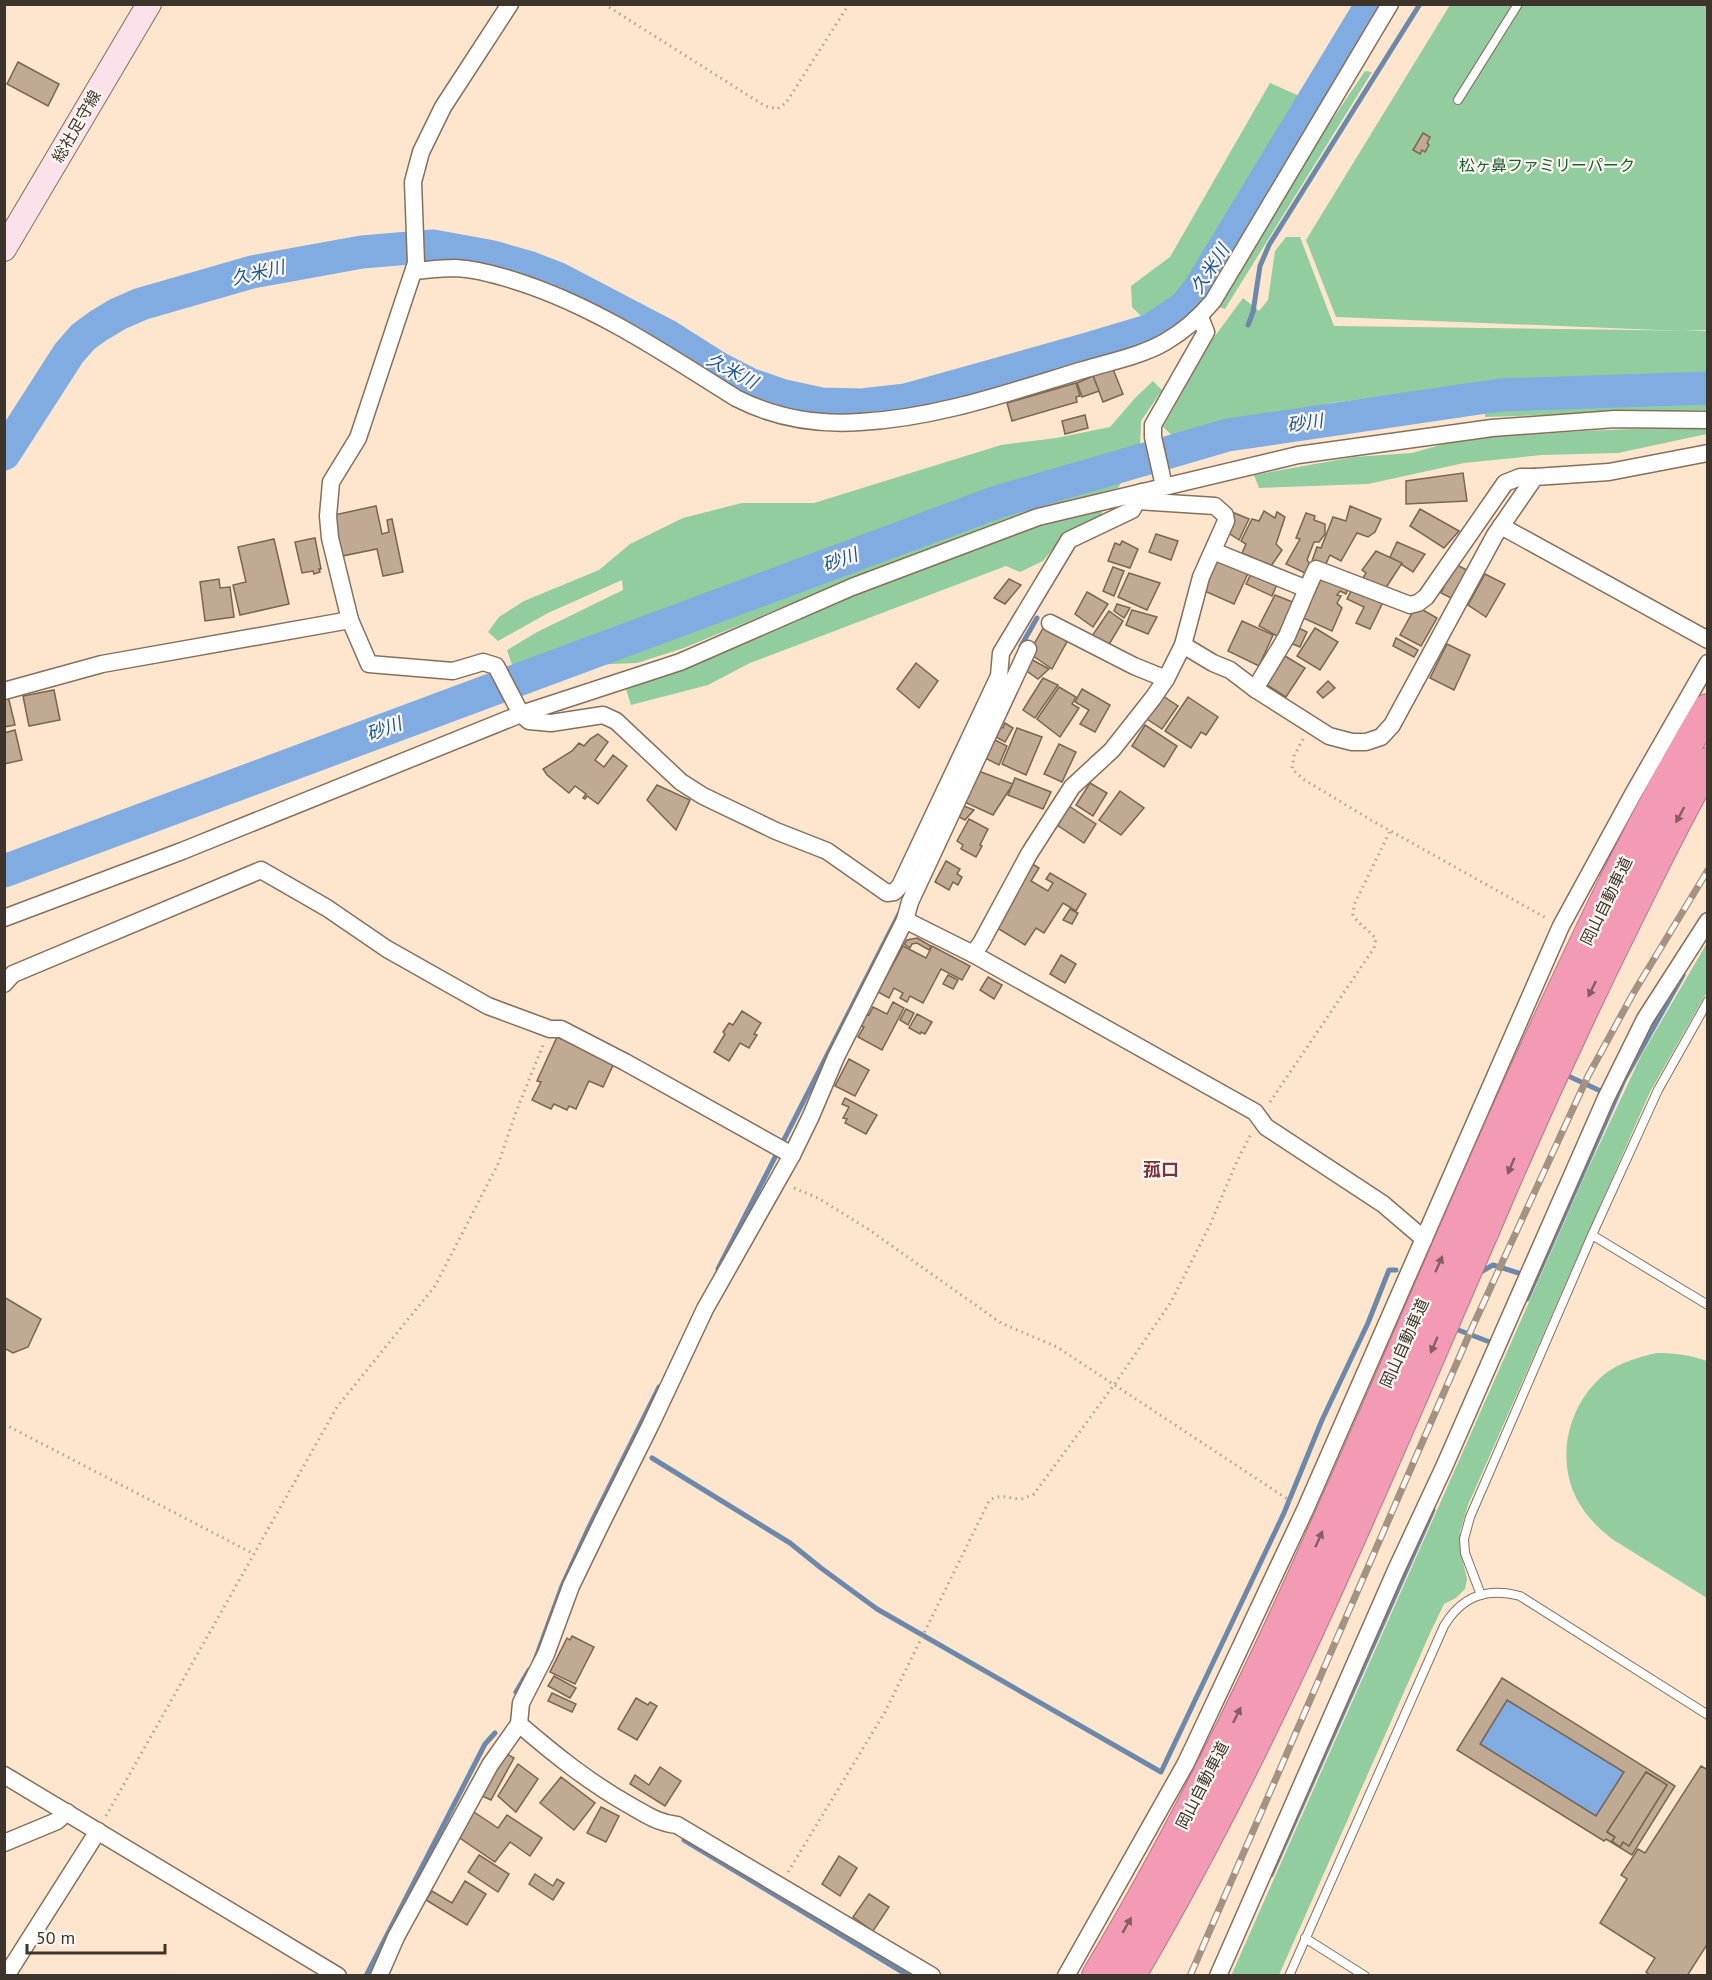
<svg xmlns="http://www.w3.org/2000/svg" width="1712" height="1980" viewBox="0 0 1712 1980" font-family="'PT Sans','Noto Sans JP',sans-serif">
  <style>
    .green { fill: #93cd9f }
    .forest { fill: #91cd9e }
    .water { fill: #80ace1; stroke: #6c88aa; stroke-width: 1.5 }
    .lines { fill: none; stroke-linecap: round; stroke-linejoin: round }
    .stream { stroke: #6c88aa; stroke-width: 5 }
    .river { stroke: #80ace1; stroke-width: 33 }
    .building { fill: #c1aa94; stroke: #7a6550; stroke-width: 1.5; fill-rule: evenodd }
    .service-casing { stroke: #86705b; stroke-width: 10 }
    .minor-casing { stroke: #86705b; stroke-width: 19 }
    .secondary-casing { stroke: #86705b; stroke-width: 26 }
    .motorway-casing { stroke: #b37785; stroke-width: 32 }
    .path { stroke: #b2a08e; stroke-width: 3; stroke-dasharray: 1.5 4.5; stroke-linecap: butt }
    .service { stroke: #fff; stroke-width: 8 }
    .minor { stroke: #fff; stroke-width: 16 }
    .secondary { stroke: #fbe1e9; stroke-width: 24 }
    .motorway { stroke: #f39bb5; stroke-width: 30 }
    .rail-casing { stroke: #a49382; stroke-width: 7 }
    .rail { stroke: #fcf7f2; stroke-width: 4.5; stroke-dasharray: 14; stroke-linecap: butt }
    .oneway { fill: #865d62 }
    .labels { text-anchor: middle; stroke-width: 4.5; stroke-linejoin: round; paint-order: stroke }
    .street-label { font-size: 16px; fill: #3d342b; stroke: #fcf7f2 }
    .park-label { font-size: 16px; fill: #1d5d31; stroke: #fcf7f2 }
    .water-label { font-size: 18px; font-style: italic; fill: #1a5797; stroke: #fcf7f2 }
    .neighbourhood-label { font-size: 18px; font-weight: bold; fill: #7b3339; stroke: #fcf7f2 }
  </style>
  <rect width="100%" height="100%" fill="#fee6ce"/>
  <!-- green -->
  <g class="green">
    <path d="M1450 5H1707V330L1682 331 1336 317 1306 240Z"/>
    <path d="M1657 1353C1675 1353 1690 1355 1707 1361V1598L1612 1539C1596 1526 1582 1512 1574 1493 1556 1451 1571 1401 1606 1373 1621 1362 1639 1357 1657 1353Z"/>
  </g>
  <!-- forest -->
  <g class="forest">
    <path d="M1365 71 1372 72 1225 309 1217 306 1297 172Z"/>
    <path d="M1270 83 1304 98 1192 291 1164 312 1143 318 1132 307 1131 286 1170 257Z"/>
    <path d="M1286 237H1300L1334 326 1707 331V410L1485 417V383L1331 403 1191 438 1176 439 1163 427 1212 340 1243 298 1259 311 1268 300 1275 251Z"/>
    <path d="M1153 381 1162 390 1141 421 1140 449 1118 488 1025 514 846 581 684 648 637 663 513 668 507 650 537 632 623 590 622 580 548 613 498 641 488 632 499 617 524 601 599 570 630 544 683 518 742 503H814L1001 445 1056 438 1110 427 1136 397Z"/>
    <path d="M1707 426V434L1618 453 1542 455 1464 463 1368 484 1259 488 1254 475 1354 457 1412 453 1461 439 1584 431Z"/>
    <path d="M1104 507 1101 516 1061 539 1043 561 1020 572 1006 566 750 663 708 685 631 705 626 689 693 666 856 593 1045 522Z"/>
    <path d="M1707 943V992L1650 1092 1468 1505 1460 1532V1550L1467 1579 1465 1589 1456 1598 1444 1604 1431 1631 1279 1975 1231 1976 1587 1171 1641 1056Z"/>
  </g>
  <!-- water -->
  <path class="water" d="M1507 1700 1624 1772 1596 1816 1480 1744Z"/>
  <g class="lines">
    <!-- stream -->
    <g class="stream">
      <path d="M1248 325 1253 312 1260 266 1269 245 1420 4"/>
      <path d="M1021 646 1037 618"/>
      <path d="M1566 1075 1605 1093"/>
      <path d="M718 1269 899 914"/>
      <path d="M1479 1273 1493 1265 1525 1275"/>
      <path d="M1527 1299 1624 1080 1683 975"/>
      <path d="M1453 1328 1495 1344"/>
      <path d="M652 1458 790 1543 821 1568 877 1609 1161 1772 1284 1513 1322 1420 1368 1323 1389 1270H1396"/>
      <path d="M535 1660 562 1586 589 1527 659 1387"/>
      <path d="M516 1692 529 1670"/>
      <path d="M684 1840 909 1976"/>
      <path d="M1271 1875 1433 1510"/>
      <path d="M366 1976 485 1744 495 1733"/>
    </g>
    <!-- river -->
    <g class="river">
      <path d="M4 454 69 353 83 337 98 326 118 314 141 304 252 272 362 252 433 246 493 257 528 267 559 279 666 335 718 368 749 384 784 396 821 404 862 405 906 400 1088 349 1151 330 1185 307 1198 291 1372 4"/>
      <path d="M4 871 997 502 1228 435 1500 395 1708 388"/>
    </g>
  </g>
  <!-- building -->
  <g class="building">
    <path d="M18 62 59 84 48 106 7 84Z"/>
    <path d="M1423 133 1430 137 1427 143 1429 145 1425 152 1422 150 1420 154 1413 150Z"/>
    <path d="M1113 369 1123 394 1103 402 1093 376Z"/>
    <path d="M1093 376 1099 391 1082 397 1077 383Z"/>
    <path d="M1076 383 1080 396 1076 397 1077 402 1012 421 1007 403Z"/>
    <path d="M1085 415 1088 428 1065 434 1062 421Z"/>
    <path d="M1463 473 1467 501 1406 504V481Z"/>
    <path d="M376 506 382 534 389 532 387 520 392 519 403 572 383 576 377 549 342 556 334 515Z"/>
    <path d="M1350 506 1381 519 1375 532 1368 537 1357 533 1341 561 1330 555 1324 568 1312 561 1317 547 1321 548 1333 517 1346 521Z"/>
    <path d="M1420 509 1459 531 1444 548 1410 526Z"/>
    <path d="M1264 511 1275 518 1277 512 1285 517 1276 544 1282 550 1271 566 1242 553 1246 544 1241 541 1252 519 1259 521Z"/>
    <path d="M1232 512 1249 519 1239 540 1224 530Z"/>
    <path d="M1306 513 1315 516 1314 520 1325 524V534L1319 542H1314L1307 560 1310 564 1305 573 1286 564 1300 539 1296 538Z"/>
    <path d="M1156 534 1178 541 1171 560 1149 552Z"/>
    <path d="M315 538 321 569H319L320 572 314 574 313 571 302 573 295 542Z"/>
    <path d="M274 539 289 604 240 615 233 585 246 582 238 547Z"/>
    <path d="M1122 541 1138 549 1130 568 1108 561 1115 543 1120 545Z"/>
    <path d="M1397 542 1425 554 1413 572 1390 557Z"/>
    <path d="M1376 551 1402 563 1387 586V593L1360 583 1366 573 1362 570Z"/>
    <path d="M1216 556 1249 571 1234 604 1200 589Z"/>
    <path d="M1455 564 1469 571 1455 600 1441 593Z"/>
    <path d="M1113 567 1124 571 1114 596 1103 591Z"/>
    <path d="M1253 570 1278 582 1272 596 1246 584Z"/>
    <path d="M1129 573 1160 583 1147 610 1118 597Z"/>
    <path d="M1321 574 1348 589 1346 594 1340 591 1337 595 1341 596 1337 603 1342 608 1332 631 1303 618 1307 610 1304 608Z"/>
    <path d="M1485 574 1505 584 1486 617 1468 605Z"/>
    <path d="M219 579 220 588 230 587 234 617 205 621 200 582Z"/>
    <path d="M1009 579 1021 585 1005 604 994 598Z"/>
    <path d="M1353 587 1383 602 1370 629 1356 623 1364 607 1347 599Z"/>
    <path d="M1087 592 1108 604 1093 627 1075 614Z"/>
    <path d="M1275 595 1295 603 1279 637 1259 626Z"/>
    <path d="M1117 604 1130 608 1124 618 1114 611Z"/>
    <path d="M1416 606 1437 618 1421 646 1400 635Z"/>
    <path d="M1132 610 1157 617 1148 634 1126 625Z"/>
    <path d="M1109 611 1123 621 1107 648 1092 636Z"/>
    <path d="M1242 621 1273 635 1259 666 1228 651Z"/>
    <path d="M1046 623 1069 638 1052 669 1029 653Z"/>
    <path d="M1295 626 1307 632 1300 647 1288 642Z"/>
    <path d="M1315 628 1338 642 1320 670 1297 656Z"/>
    <path d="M1396 638 1418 650 1414 657 1393 646Z"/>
    <path d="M1447 644 1470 655 1454 690 1430 678Z"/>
    <path d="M1285 656 1305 668 1286 697 1267 685Z"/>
    <path d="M1027 657 1049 669 1038 679 1021 667Z"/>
    <path d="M916 663 938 681 919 708 897 689Z"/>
    <path d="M1043 678 1058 685 1035 718 1023 710Z"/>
    <path d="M1328 681 1335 688 1323 698 1317 692Z"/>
    <path d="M1059 687 1076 697 1072 704 1079 708 1060 737 1037 719Z"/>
    <path d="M1082 689 1110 705 1095 732 1080 724 1089 710 1075 702Z"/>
    <path d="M54 690 60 720 29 726 23 696Z"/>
    <path d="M4 696H8L15 725 4 727Z"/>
    <path d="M1163 696 1178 706 1162 729 1147 719Z"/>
    <path d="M1188 697 1218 717 1206 735 1201 732 1191 748 1165 731Z"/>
    <path d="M1005 723 1013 728 1005 742 994 736 999 726 1003 728Z"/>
    <path d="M1145 725 1177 746 1164 767 1132 746Z"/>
    <path d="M1017 728 1042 737 1026 775 1002 764Z"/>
    <path d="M15 730 22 760 4 764V733Z"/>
    <path d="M598 734 608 742 595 760 604 767 613 755 627 766 598 804 587 796 585 799 583 798 586 794 575 786 569 793 547 775 543 769 572 751 579 743 584 746 590 739Z"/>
    <path d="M993 739 1007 746 999 765 985 758Z"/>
    <path d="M1059 744 1076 752 1062 782 1044 774Z"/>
    <path d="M976 770 1013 784 993 815 962 801Z"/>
    <path d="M1015 778 1051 792 1043 809 1008 795Z"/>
    <path d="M1090 783 1107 793 1093 816 1076 805Z"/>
    <path d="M657 785 690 800 676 830 647 800Z"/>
    <path d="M1120 791 1144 808 1121 835 1099 820Z"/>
    <path d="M964 806 974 810 965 820 959 817Z"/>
    <path d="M1069 806 1096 824 1084 843 1057 825Z"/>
    <path d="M969 819 988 829 980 845 982 846 976 857 961 849 963 845 957 841Z"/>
    <path d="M946 861 960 869 957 874 962 877 958 885 953 882 949 890 935 882Z"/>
    <path d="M1031 863 1039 868 1031 881 1048 891 1053 883 1046 879 1050 873 1086 894 1076 911 1063 903 1044 933 1036 928 1025 945 994 926Z"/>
    <path d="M1070 909 1078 913 1072 924 1063 920Z"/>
    <path d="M917 938 931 946 929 950 917 943 912 944 910 948 904 944 907 940Z"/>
    <path d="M903 946 926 958 932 946 970 966 962 980 941 969 923 1003 910 996 907 1002 900 998 903 993 894 988 889 998 878 992Z"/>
    <path d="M1061 955 1076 964 1065 983 1050 974Z"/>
    <path d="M948 975 958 980 953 989 943 984Z"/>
    <path d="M988 977 1002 985 994 999 980 990Z"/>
    <path d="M893 1002 904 1008 882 1050 858 1037 864 1027 861 1026 867 1014 869 1015 873 1007 887 1014Z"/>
    <path d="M906 1009 914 1013 908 1025 900 1020Z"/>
    <path d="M742 1011 761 1023 754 1034 757 1035 749 1048 740 1043 729 1061 714 1052 725 1034 723 1032 729 1023 733 1025Z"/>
    <path d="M917 1014 932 1022 925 1034 921 1032 920 1034 909 1028Z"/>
    <path d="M557 1037 614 1063 603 1087 589 1081 576 1109 569 1106 567 1110 554 1104 551 1109 532 1100 541 1082 537 1081Z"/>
    <path d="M849 1059 869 1070 855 1096 835 1086Z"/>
    <path d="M845 1098 877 1115 866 1134 845 1123 847 1119 843 1118 849 1107 842 1104Z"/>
    <path d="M4 1297 41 1319 28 1347 13 1353 6 1349 4 1350Z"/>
    <path d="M572 1636 594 1647 575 1684 550 1672 567 1638 570 1640Z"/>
    <path d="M554 1676 576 1688 570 1698 548 1686Z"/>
    <path d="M1502 1678 1675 1786 1632 1855 1606 1839 1604 1841 1457 1750ZM1507 1700 1624 1772 1596 1816 1480 1744ZM1646 1772 1667 1785 1629 1846 1623 1842 1620 1847 1612 1841 1615 1837 1607 1832Z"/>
    <path d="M552 1693 576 1704 572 1712 548 1701Z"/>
    <path d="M636 1698 648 1705 650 1702 657 1706 637 1740 618 1729Z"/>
    <path d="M505 1753 514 1758 491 1800 482 1796Z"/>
    <path d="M518 1764 538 1779 516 1812 498 1796Z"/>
    <path d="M1701 1766 1708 1770V1943L1687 1976H1651L1646 1972 1655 1958 1600 1923 1627 1879 1621 1875 1638 1849 1645 1853Z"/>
    <path d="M660 1767 681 1781 665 1806 630 1784 635 1775 649 1785Z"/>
    <path d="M1646 1772 1667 1785 1629 1846 1623 1842 1620 1847 1612 1841 1615 1837 1607 1832Z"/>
    <path d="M561 1777 595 1803 574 1830 540 1803Z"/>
    <path d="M601 1807 619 1816 606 1842 587 1833Z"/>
    <path d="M471 1810 498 1828 507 1815 542 1838 530 1856 510 1842 495 1862 454 1834Z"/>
    <path d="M479 1855 509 1874 498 1892 468 1872Z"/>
    <path d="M839 1856 857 1868 840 1896 822 1884Z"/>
    <path d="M535 1874 553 1886 557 1879 564 1883 553 1900 529 1884Z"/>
    <path d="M465 1881 486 1894 467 1925 426 1900 432 1891 452 1903Z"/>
    <path d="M869 1894 889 1907 873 1931 853 1917Z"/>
  </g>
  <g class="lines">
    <!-- service casing -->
    <g class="service-casing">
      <g id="service">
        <path d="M1458 100 1518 4"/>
        <path d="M1592 1235 1708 1305"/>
        <path d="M1481 1595 1465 1553 1464 1539 1470 1517 1592 1235 1658 1090 1708 1001"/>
        <path d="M1305 1938 1365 1976"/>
        <path d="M1289 1976 1444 1626C1462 1596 1487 1587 1520 1596L1708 1715"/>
      </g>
    </g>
    <!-- minor casing -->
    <g class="minor-casing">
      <g id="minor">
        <path d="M510 4 443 107 421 152 413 182 416 263 358 438 331 482 328 516 330 538 350 620 369 664 453 671 483 662 496 666 521 714 529 721 551 723 603 715 616 721 681 782 703 796 776 831 827 851 887 893 894 892 900 886 999 676 1001 653 1069 540 1132 510 1142 492"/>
        <path d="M414 271C427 270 441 268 455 268 478 269 501 276 522 283 600 309 667 355 736 398 775 418 817 425 860 422 937 418 1010 392 1083 370 1109 362 1141 356 1165 342 1184 331 1199 318 1213 301L1390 4"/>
        <path d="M1164 486 1153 437V425L1206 332 1200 317"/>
        <path d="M1137 501 1215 506 1225 515 1226 521 1201 577 1183 645"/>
        <path d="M1501 526 1708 640"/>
        <path d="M1213 551 1307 589 1316 569 1410 605 1418 603 1426 597 1505 483 1520 477H1535"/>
        <path d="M1050 623 1134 666 1166 679"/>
        <path d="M1255 689 1287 636 1307 589"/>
        <path d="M4 691 102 664 350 620"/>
        <path d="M4 918 182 851 521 714 680 662 852 587 1038 517 1298 455 1492 428 1615 419 1708 420"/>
        <path d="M905 920 910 902 1028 649"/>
        <path d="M973 954 1255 1112 1266 1127 1383 1204 1424 1239"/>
        <path d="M4 984 13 974 261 870 327 908 387 949 488 1006 550 1029H561L625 1062 792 1155"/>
        <path d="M519 1724C555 1755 590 1783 631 1806 647 1815 658 1823 677 1825L932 1976"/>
        <path d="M4 1775 338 1976"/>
        <path d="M4 1843 57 1821 67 1812"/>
        <path d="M6 1976 98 1831"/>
        <path d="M379 1976 396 1937 490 1765 519 1724 521 1703 546 1654 571 1586 603 1520 651 1424 705 1309 792 1155 811 1116 836 1057 905 920 973 954 981 943 1029 854 1072 787 1112 750 1153 698 1166 679 1183 645 1213 663 1230 670 1255 689 1329 736 1352 742H1366L1381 737 1392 725 1495 535 1535 477 1609 472 1708 453"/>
        <path d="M1066 1976 1186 1763 1305 1510 1561 926 1633 794 1708 663"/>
        <path d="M1218 1976 1396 1570 1444 1467 1606 1098 1645 1019 1708 921"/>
      </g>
    </g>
    <!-- secondary casing -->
    <g class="secondary-casing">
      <path id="secondary" d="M4 249 149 4"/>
    </g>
    <!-- motorway casing -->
    <g class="motorway-casing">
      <g id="motorway">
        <path d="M1097 1976C1270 1689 1388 1373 1526 1069 1582 947 1639 825 1708 709"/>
        <path d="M1130 1976C1271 1737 1376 1479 1486 1226 1530 1122 1577 1020 1627 919 1653 867 1678 814 1708 763"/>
      </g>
    </g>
    <!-- path -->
    <g class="path">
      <path d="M604 4 765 106 777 109 786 103 849 4"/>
      <path d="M1303 739 1294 756 1292 769 1303 779 1371 820 1548 919"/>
      <path d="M1270 1102 1374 948 1376 939C1369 930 1359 925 1353 915L1354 905 1390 831"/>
      <path d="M794 1188 818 1198 868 1229 1001 1323 1057 1347 1292 1502"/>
      <path d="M4 1424 254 1554"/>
      <path d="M106 1816 337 1407 435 1286 499 1162 516 1112 543 1045"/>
      <path d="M788 1872 885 1712 989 1501C1000 1493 1007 1498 1019 1499 1024 1499 1029 1496 1034 1494L1114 1385 1171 1302 1210 1225 1237 1161 1251 1134"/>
    </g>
    <!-- service -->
    <use href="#service" class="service"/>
    <!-- minor -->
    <use href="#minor" class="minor"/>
    <!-- secondary -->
    <use href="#secondary" class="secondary"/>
    <!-- motorway -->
    <use href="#motorway" class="motorway"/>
    <!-- rail casing -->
    <g class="rail-casing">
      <path id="rail" d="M1190 1976 1472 1328 1588 1076 1634 992 1708 870"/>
    </g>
    <!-- rail -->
    <use href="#rail" class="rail"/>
  </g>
  <!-- one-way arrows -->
  <defs><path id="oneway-solid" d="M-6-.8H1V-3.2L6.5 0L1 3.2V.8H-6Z" transform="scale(1.5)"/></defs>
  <g class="oneway">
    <use href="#oneway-solid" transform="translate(1680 815) rotate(118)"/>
    <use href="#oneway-solid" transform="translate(1592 989) rotate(116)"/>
    <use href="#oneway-solid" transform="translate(1511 1166) rotate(113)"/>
    <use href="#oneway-solid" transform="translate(1439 1264) rotate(-66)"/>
    <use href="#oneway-solid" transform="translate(1434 1345) rotate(114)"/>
    <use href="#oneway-solid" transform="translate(1319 1539) rotate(-66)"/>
    <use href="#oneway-solid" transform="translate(1237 1715) rotate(-64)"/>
    <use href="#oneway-solid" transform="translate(1127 1925) rotate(-60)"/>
  </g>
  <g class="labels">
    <!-- street labels -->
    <g class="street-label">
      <text transform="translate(76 126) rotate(-60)" y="6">総社足守線</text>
      <text transform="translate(1606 901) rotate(-64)" y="6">岡山自動車道</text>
      <text transform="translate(1404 1343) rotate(-66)" y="6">岡山自動車道</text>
      <text transform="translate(1202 1785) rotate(-63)" y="6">岡山自動車道</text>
    </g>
    <!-- park labels -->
    <g class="park-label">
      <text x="1547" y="171">松ヶ鼻ファミリーパーク</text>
    </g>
    <!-- water labels -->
    <g class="water-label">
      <text transform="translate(1210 269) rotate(-57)" y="6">久米川</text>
      <text transform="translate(258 273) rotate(-13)" y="6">久米川</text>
      <text transform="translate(732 371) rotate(28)" y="6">久米川</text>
      <text transform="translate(1305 423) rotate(-8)" y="6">砂川</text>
      <text transform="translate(840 560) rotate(-20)" y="6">砂川</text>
      <text transform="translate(384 729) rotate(-20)" y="6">砂川</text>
    </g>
    <!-- neighbourhood labels -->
    <g class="neighbourhood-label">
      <text x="1161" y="1176">菰口</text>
    </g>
  </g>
  <!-- border -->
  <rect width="1712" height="1980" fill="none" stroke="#3d342b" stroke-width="12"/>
  <!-- scale -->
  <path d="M27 1944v9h138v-9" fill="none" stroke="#3d342b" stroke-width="3"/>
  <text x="36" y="1944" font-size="18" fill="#3d342b" stroke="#fcf7f2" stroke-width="4.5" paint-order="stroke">50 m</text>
</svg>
